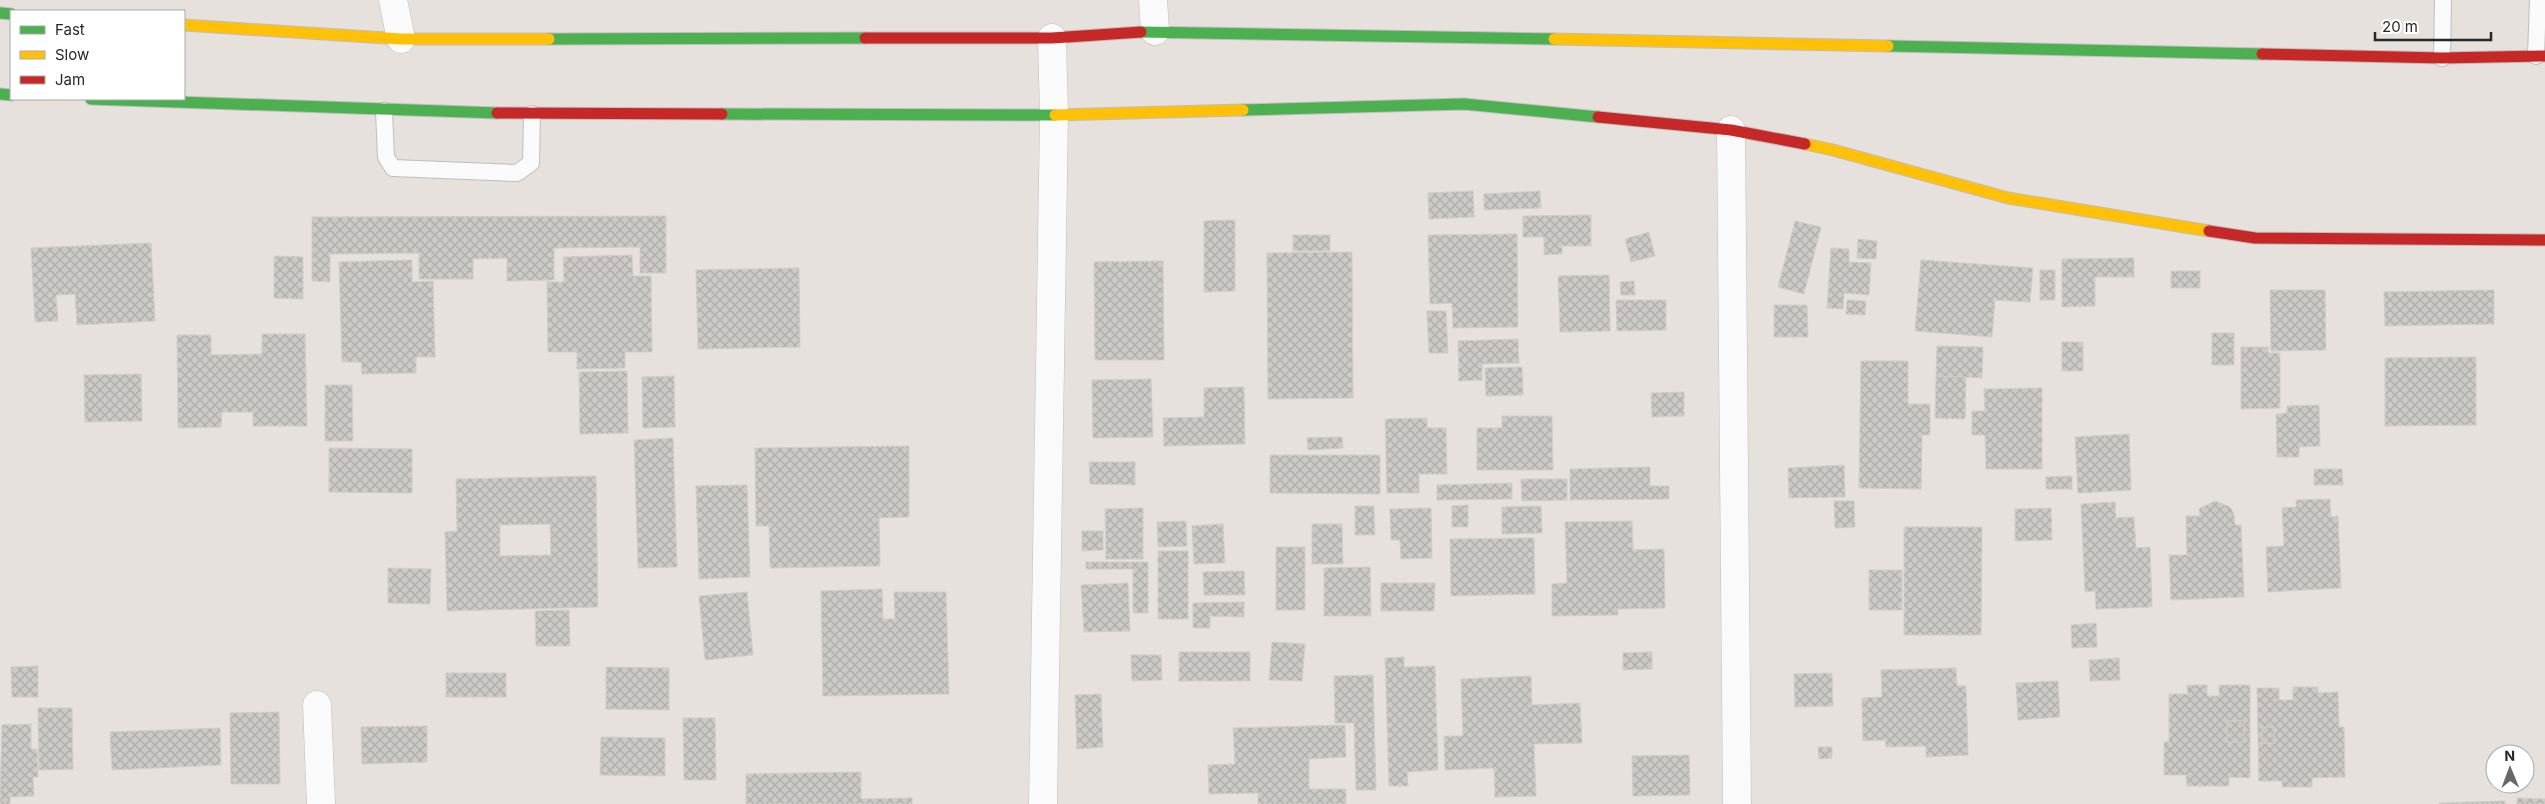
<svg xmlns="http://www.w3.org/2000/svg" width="2545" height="804" viewBox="0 0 2545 804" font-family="Inter,sans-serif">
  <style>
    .building { fill: url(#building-cross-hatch); stroke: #d1cdc8; fill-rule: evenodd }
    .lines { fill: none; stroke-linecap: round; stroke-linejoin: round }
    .lane-casing { stroke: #bfbdbe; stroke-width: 18 }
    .street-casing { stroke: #bfbdbe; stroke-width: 29 }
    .fast-casing { stroke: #bfbdbe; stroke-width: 13 }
    .slow-casing { stroke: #bfbdbe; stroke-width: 13 }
    .jam-casing { stroke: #bfbdbe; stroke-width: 13 }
    .lane { stroke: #fbfafa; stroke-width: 16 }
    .street { stroke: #fbfafa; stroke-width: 28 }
    .fast { stroke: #4caf50; stroke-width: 11 }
    .slow { stroke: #ffc107; stroke-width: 11 }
    .jam { stroke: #c62828; stroke-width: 11 }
  </style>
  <defs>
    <pattern id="building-cross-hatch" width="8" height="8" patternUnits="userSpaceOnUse" patternTransform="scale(1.25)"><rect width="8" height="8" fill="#ccc9c6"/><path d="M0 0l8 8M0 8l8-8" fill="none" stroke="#afadaa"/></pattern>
  </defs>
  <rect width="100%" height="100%" fill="#e6e1dc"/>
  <!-- building -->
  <g class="building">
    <path d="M1473 191 1474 217 1429 219 1428 193Z"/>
    <path d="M1540 191 1541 208 1484 210V194Z"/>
    <path d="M1591 215V246H1562V254L1544 255V237H1523V216Z"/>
    <path d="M666 216V273H640V247L554 248V280L507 281V258L473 259V279H419V253L330 254V282L312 281V217Z"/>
    <path d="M1235 220V291L1204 292V221Z"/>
    <path d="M1795 221 1821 227 1804 294 1778 287Z"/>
    <path d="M1649 232 1655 256 1631 262 1625 239Z"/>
    <path d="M1517 234 1518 327 1453 328 1452 303 1430 304 1428 235Z"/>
    <rect x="1293" y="235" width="37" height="16"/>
    <path d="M1858 239 1877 241 1876 259 1857 258Z"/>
    <path d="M151 243 155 321 77 325 75 294 56 295 58 321 35 322 31 248Z"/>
    <path d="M1831 248 1849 249V262L1871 263 1869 295 1844 293 1843 309 1827 308Z"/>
    <path d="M1352 252 1353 398 1268 399 1267 253Z"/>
    <path d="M632 255 633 276H651L652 352H625V368L577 369V352H548L547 282H564L563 257Z"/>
    <path d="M274 256 303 257V299L274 298Z"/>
    <path d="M2134 258V277H2095V306L2062 307V259Z"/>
    <path d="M412 260V282L433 281 435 357H416V373L362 374 361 362H342L339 262Z"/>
    <path d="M1921 260 2033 268 2030 302 1995 300 1992 337 1915 331Z"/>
    <path d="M1163 261 1164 360H1095L1094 262Z"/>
    <path d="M799 268 800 347 698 349 696 270Z"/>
    <rect x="2040" y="270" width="15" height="30"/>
    <rect x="2171" y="271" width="29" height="17"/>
    <path d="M1609 275 1610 331 1560 332 1558 276Z"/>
    <path d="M1634 281 1635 295H1621L1620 282Z"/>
    <path d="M2270 290H2325L2326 350 2271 351Z"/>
    <path d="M2494 290V324L2385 326 2384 292Z"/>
    <path d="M1616 300H1666V330L1617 331Z"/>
    <path d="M1847 300 1866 301 1865 315 1846 314Z"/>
    <path d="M1774 305H1807L1808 337H1774Z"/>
    <path d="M1427 311H1446L1448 353H1429Z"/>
    <rect x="2212" y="333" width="22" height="32"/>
    <path d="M262 334H305L307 426H253V412H222L221 427 178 428 177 335H211V355L262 354Z"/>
    <path d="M1518 339 1519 363 1482 364V380L1459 381 1458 341Z"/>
    <rect x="2062" y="342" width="21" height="29"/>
    <path d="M1937 346 1983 347 1982 378 1936 376Z"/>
    <path d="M2241 347H2268V353H2280V408L2241 409Z"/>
    <path d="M2476 357V425L2385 426V358Z"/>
    <path d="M1861 361H1908V404H1930V435H1922L1921 489 1859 488Z"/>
    <path d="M1522 367 1523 395 1486 396 1485 368Z"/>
    <path d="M627 371 628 433 580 434 579 372Z"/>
    <path d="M141 374 142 421 85 422 84 375Z"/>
    <path d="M674 376 675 427 643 428 642 377Z"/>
    <path d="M1936 376 1966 377 1965 419 1935 418Z"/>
    <path d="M1151 379 1153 437 1093 438 1092 380Z"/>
    <path d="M325 385H352L353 441H325Z"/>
    <path d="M1244 387 1245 444 1164 446 1163 418 1204 417V388Z"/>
    <path d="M2042 388V469H1986L1985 435H1972V411H1985L1984 389Z"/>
    <path d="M1684 392V416L1652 417 1651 393Z"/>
    <path d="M2319 405 2320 446 2299 447V457H2277L2276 414 2287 413V406Z"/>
    <path d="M1502 416H1552L1553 470H1477V428H1502Z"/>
    <path d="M1427 418V428H1446L1447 474H1419V493H1387L1385 419Z"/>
    <path d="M2129 434 2131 490 2078 493 2075 437Z"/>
    <path d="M1342 437 1343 448 1308 450 1307 438Z"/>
    <path d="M673 438 677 567 638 568 634 440Z"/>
    <path d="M909 446V517L879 518 880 566 770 568 769 526H756L755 448Z"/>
    <path d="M329 448 412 449V493L329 492Z"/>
    <path d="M1270 455H1380V494L1270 493Z"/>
    <path d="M1089 462H1135V485L1090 484Z"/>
    <path d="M1844 465 1845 497 1789 498 1788 468Z"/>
    <path d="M1650 467V486H1669V499L1570 500V469Z"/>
    <path d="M2314 469H2342L2343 485H2314Z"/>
    <path d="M596 476 598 607 447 611 445 532 457 531 456 479ZM550 524 551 555 500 556V525Z"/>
    <path d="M2072 476V489H2046V477Z"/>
    <path d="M1521 479H1567V500L1522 501Z"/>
    <path d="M1512 483V499L1437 500V485Z"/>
    <path d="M747 485 750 577 699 579 696 486Z"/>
    <path d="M2330 499 2331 517 2338 516 2341 588 2268 592 2266 547 2284 546 2282 508 2296 507V500Z"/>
    <path d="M1834 501H1854L1855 527 1835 528Z"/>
    <path d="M2215 501 2230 507 2234 514 2235 525H2241L2244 597 2171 600 2169 555H2187L2186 516H2200L2199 509Z"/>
    <path d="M2115 502 2116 518 2134 517 2136 548 2150 547 2152 607 2096 609 2095 591 2085 592 2081 504Z"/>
    <path d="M1468 505V527H1452V506Z"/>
    <path d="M1355 506H1374L1375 535H1355Z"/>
    <path d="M1541 506 1542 533 1502 534V507Z"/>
    <path d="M1143 508V559H1106L1105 509Z"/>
    <path d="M1431 508 1432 558 1401 559 1400 540H1391L1390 509Z"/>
    <path d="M2051 508 2052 540 2015 541V509Z"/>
    <path d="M1186 521 1187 546 1158 547 1157 522Z"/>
    <path d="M1632 521 1633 550 1664 549 1665 608 1618 609V615L1552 616V584L1567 583 1565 522Z"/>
    <path d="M1223 524 1225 563 1194 564 1192 526Z"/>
    <path d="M1312 524H1342L1343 564H1312Z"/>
    <path d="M1904 527H1982L1981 635H1904Z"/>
    <path d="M1082 531H1103V550L1082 551Z"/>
    <path d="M1534 538 1535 594 1451 596 1450 539Z"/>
    <rect x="1276" y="547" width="29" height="63"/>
    <rect x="1158" y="551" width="30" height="68"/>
    <path d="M1086 562H1148V613H1133V569H1086Z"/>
    <path d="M1370 567 1371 616H1324V568Z"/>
    <path d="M388 568 431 569 430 604 388 603Z"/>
    <rect x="1869" y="570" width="33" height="40"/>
    <path d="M1244 571 1245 595H1204L1203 572Z"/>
    <path d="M1128 583 1130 631 1084 632 1081 585Z"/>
    <path d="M1381 583H1435L1434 611H1381Z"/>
    <path d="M882 589 883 619H895L894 592H946L949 694 823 696 821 591Z"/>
    <path d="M747 592 753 655 705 660 699 596Z"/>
    <path d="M1244 602V617L1210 616V628H1193V603Z"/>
    <path d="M569 610 570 646H536L535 611Z"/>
    <path d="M2096 623 2097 647 2072 648 2071 625Z"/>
    <path d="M1272 642 1305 644 1302 681 1269 680Z"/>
    <rect x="1179" y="652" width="71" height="29"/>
    <path d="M1652 652V669L1623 670V653Z"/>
    <path d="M1131 655H1161L1162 680 1132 681Z"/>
    <path d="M1404 657V667L1435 666 1438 770 1407 772 1408 786H1389L1385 658Z"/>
    <path d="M2119 658 2120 680 2090 681 2089 660Z"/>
    <path d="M38 666V697H12L11 667Z"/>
    <path d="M606 667 669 668V710L606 709Z"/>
    <path d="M1956 668 1957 686H1966L1968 755 1926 757V746L1886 747 1885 740 1863 741 1862 698 1882 697 1881 670Z"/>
    <rect x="446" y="673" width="60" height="24"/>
    <path d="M1832 673 1833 706 1795 707 1794 674Z"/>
    <path d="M1373 675 1376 790H1356L1354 723H1335L1334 676Z"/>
    <path d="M1531 676 1532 705 1580 703 1582 743 1534 744 1536 796 1495 797 1494 768 1445 770 1444 736H1463L1461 679Z"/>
    <path d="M2058 681 2060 717 2018 720 2016 683Z"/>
    <path d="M2187 685H2207V696H2219V685H2250V778L2229 777V786H2187L2186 775H2164V742H2169V694H2188ZM2227 721H2244V742H2227Z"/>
    <path d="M2293 687H2318V693L2338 692 2339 727H2344L2345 777 2312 778V787H2282V781H2259L2257 688H2279V700H2293ZM2262 727H2274V743H2262Z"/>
    <path d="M1101 694 1103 747 1077 749 1075 695Z"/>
    <path d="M38 708H72L73 769 39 770Z"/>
    <path d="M279 712 280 784H231L230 713Z"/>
    <path d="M683 718H715L716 780H684Z"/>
    <rect x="2227" y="721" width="17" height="21"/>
    <path d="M31 724V749H37L38 777H33L34 796 10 797V804H0L2 725Z"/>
    <path d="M1345 725 1346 757 1309 759V789H1346V804H1258V793L1209 794 1208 765 1235 764 1233 728Z"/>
    <path d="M427 726V762L362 764 361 727Z"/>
    <rect x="2262" y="727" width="12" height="16"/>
    <path d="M220 728 221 765 112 770 110 732Z"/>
    <path d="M601 737 665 738V776L600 775Z"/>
    <path d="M1818 747H1832V758L1819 759Z"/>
    <path d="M1689 755 1690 795 1633 796 1632 756Z"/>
    <path d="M861 772V799L912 798V804H746V774Z"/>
    <path d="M2517 798 2545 799V804H2517Z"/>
    <path d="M2505 801V804H2439V803Z"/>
  </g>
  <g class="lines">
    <!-- lane casing -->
    <g class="lane-casing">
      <g id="lane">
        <path d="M2536 56 2538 0"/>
        <path d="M2442 58 2443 0"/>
        <path d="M384 111 386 157 393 168 517 173 531 163 532 114"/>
      </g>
    </g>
    <!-- street casing -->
    <g class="street-casing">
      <g id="street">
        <path d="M393 0 401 39"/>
        <path d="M1153 0 1155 31"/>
        <path d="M1731 130 1737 804"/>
        <path d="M317 705 321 804"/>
        <path d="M1043 804 1054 115 1052 38"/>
      </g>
    </g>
    <!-- fast casing -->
    <g class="fast-casing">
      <g id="fast">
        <path d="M0 13 11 14"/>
        <path d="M1141 32 1554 39"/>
        <path d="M549 39 865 38"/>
        <path d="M1888 46 2262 54"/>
        <path d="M0 94 11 95"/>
        <path d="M91 99 497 113"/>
        <path d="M1243 110 1464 104 1598 117"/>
        <path d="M722 114 1055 115"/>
      </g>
    </g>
    <!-- slow casing -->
    <g class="slow-casing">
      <g id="slow">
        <path d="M184 25 401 39H549"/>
        <path d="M1554 39 1888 46"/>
        <path d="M1055 115 1243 110"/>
        <path d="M1805 144 1833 150 2008 198 2209 231"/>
      </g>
    </g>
    <!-- jam casing -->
    <g class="jam-casing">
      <g id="jam">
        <path d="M865 38H1052L1141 32"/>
        <path d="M2262 54 2442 58 2545 56"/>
        <path d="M497 113 722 114"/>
        <path d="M1598 117 1731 130 1805 144"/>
        <path d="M2209 231 2255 238 2545 240"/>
      </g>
    </g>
    <!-- lane -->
    <use href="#lane" class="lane"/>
    <!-- street -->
    <use href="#street" class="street"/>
    <!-- fast -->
    <use href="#fast" class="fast"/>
    <!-- slow -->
    <use href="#slow" class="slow"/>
    <!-- jam -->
    <use href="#jam" class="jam"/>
  </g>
  <!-- legend -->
  <rect x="10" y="10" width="175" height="90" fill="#ffffff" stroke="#a9a9a9"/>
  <rect x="20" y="26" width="25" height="8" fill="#4caf50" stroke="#a9a9a9"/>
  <text x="55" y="35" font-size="15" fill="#272727">Fast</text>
  <rect x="20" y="51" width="25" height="8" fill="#ffc107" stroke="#a9a9a9"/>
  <text x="55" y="60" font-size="15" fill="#272727">Slow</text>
  <rect x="20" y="76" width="25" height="8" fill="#c62828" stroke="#a9a9a9"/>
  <text x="55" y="85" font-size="15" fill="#272727">Jam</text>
  <!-- north arrow -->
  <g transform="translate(2510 769) rotate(359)"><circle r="24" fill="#ffffff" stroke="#a9a9a9"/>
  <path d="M0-4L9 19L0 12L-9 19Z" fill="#6a6866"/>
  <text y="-8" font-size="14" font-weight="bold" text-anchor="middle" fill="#272727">N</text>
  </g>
  <!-- scale -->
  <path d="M2375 32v8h116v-8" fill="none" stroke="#272727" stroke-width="2.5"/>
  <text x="2382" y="32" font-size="15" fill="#272727" stroke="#ffffff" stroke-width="4" paint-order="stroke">20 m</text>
</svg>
